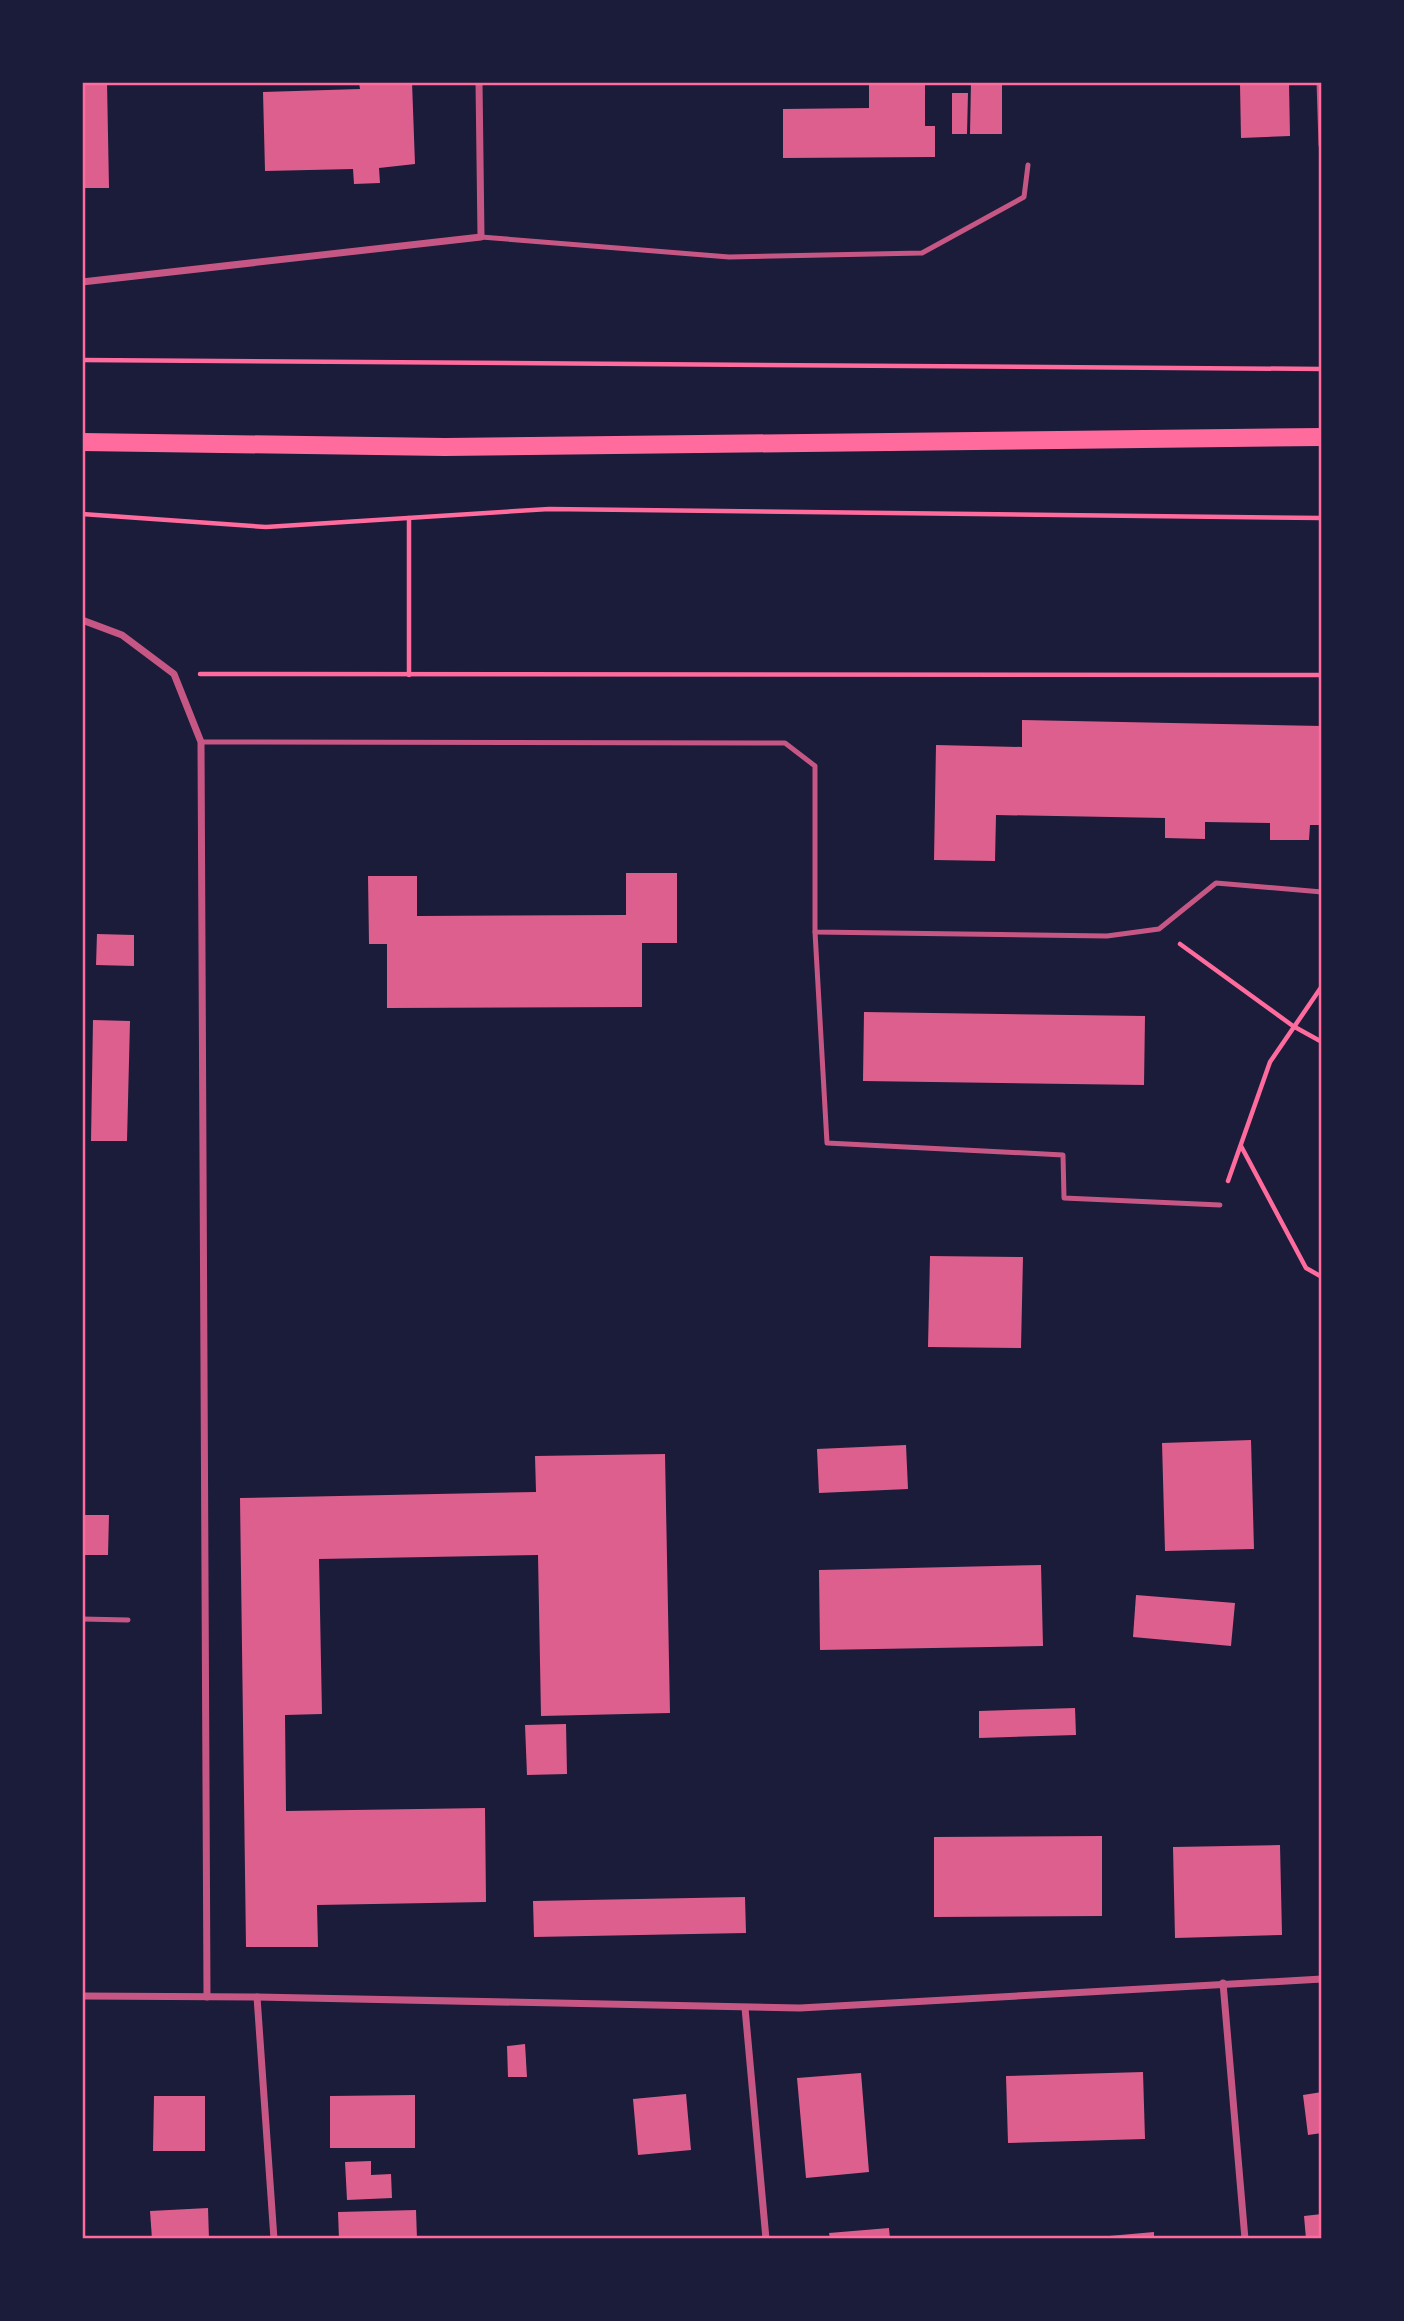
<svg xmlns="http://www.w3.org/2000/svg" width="1404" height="2321" viewBox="0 0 1404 2321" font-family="'Exo 2',sans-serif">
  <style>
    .building { fill: #dd5f8e }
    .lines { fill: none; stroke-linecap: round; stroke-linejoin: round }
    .path { stroke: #ff6b9d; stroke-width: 4.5 }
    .service { stroke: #c65784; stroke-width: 5 }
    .minor { stroke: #c65784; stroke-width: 7 }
    .primary { stroke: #ff6b9d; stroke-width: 18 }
    .neatline { fill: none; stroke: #ff6b9d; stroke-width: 2.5 }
  </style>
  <rect width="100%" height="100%" fill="#1b1b3a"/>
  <!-- building -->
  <g class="building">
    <path d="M82 82H107L109 188H82Z"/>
    <path d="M359 82H412L415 164 379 168 380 183 354 184 353 169 265 171 263 92 360 89Z"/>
    <path d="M869 82H925V126H935V157L783 158V109L869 108Z"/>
    <path d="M971 82H1002V134H970Z"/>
    <path d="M1289 84 1290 136 1241 138 1240 85Z"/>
    <path d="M952 93H968L967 134H952Z"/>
    <path d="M1022 720 1322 726V825H1310L1309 840H1270V823L1205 822V839L1165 838V818L996 815 995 861 934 860 936 745 1022 747Z"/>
    <path d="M626 873H677V943H642V1007L387 1008V944H369L368 876H417V916L626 915Z"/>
    <path d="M97 934 134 935V966L96 965Z"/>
    <path d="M864 1012 1145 1016 1144 1085 863 1081Z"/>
    <path d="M93 1020 130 1021 127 1141H91Z"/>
    <path d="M930 1256 1023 1257 1021 1348 928 1347Z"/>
    <path d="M1251 1440 1254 1549 1165 1551 1162 1443Z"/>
    <path d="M906 1445 908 1489 819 1493 817 1449Z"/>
    <path d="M665 1454 670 1713 541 1716 538 1555 319 1559 322 1714 285 1715 286 1811 485 1808 486 1902 317 1905 318 1947H246L240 1498 536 1492 535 1456Z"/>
    <path d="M82 1515H109L108 1555H82Z"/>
    <path d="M1041 1565 1043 1646 820 1650 819 1570Z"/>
    <path d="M1136 1595 1235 1603 1231 1646 1133 1637Z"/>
    <path d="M1075 1708 1076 1735 979 1738V1711Z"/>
    <path d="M566 1724 567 1774 527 1775 525 1725Z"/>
    <path d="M1102 1836V1916L934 1917V1837Z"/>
    <path d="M1280 1845 1282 1935 1175 1938 1173 1847Z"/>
    <path d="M745 1897 746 1933 534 1937 533 1901Z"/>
    <path d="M525 2044 527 2077H508L507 2046Z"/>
    <path d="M1143 2072 1145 2139 1008 2143 1006 2076Z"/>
    <path d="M861 2073 869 2172 806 2178 797 2078Z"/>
    <path d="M1322 2092V2133L1308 2135 1303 2095Z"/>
    <path d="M686 2094 691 2150 638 2155 633 2099Z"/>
    <path d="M415 2095V2148H330V2096Z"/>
    <path d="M154 2096H205V2151H153Z"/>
    <path d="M371 2161V2175L391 2174 392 2198 347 2200 345 2162Z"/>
    <path d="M208 2208 209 2239H152L150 2211Z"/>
    <path d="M416 2210 417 2239H339L338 2212Z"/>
    <path d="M1322 2214V2239H1306L1304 2216Z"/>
    <path d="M889 2228 890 2239H830L829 2233Z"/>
    <path d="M1154 2232V2239H1109V2236Z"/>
  </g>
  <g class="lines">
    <!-- path -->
    <g class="path">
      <path d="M82 360 1322 369"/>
      <path d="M82 514 266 527 549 509 1322 518"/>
      <path d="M200 674 1322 675"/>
      <path d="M409 675V518"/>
      <path d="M1180 944 1293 1026 1322 1042"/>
      <path d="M1241 1146 1306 1268 1322 1277"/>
      <path d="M1228 1181 1270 1062 1322 986"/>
    </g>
    <!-- service -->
    <g class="service">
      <path d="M481 237 729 257 922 253 1024 197 1028 165"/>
      <path d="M201 742 785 743 815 766V932L1107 936 1159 929 1216 883 1322 892"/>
      <path d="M815 932 827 1143 1063 1155 1064 1198 1220 1205"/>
      <path d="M82 1619 128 1620"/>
    </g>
    <!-- minor -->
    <g class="minor">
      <path d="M1320 82 1322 145"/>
      <path d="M82 282 481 237 479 82"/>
      <path d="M82 620 122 635 174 674 201 742 207 1997"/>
      <path d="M1223 1983 1245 2239"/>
      <path d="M82 1996 257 1997 800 2008 1322 1979"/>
      <path d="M257 1997 274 2239"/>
      <path d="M745 2008 766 2239"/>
    </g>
    <!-- primary -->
    <path class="primary" d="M82 442 445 447 1322 437"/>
  </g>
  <!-- border -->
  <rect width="1404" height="2321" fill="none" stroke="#1b1b3a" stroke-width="168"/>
  <rect x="84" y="84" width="1236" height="2153" class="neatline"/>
</svg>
